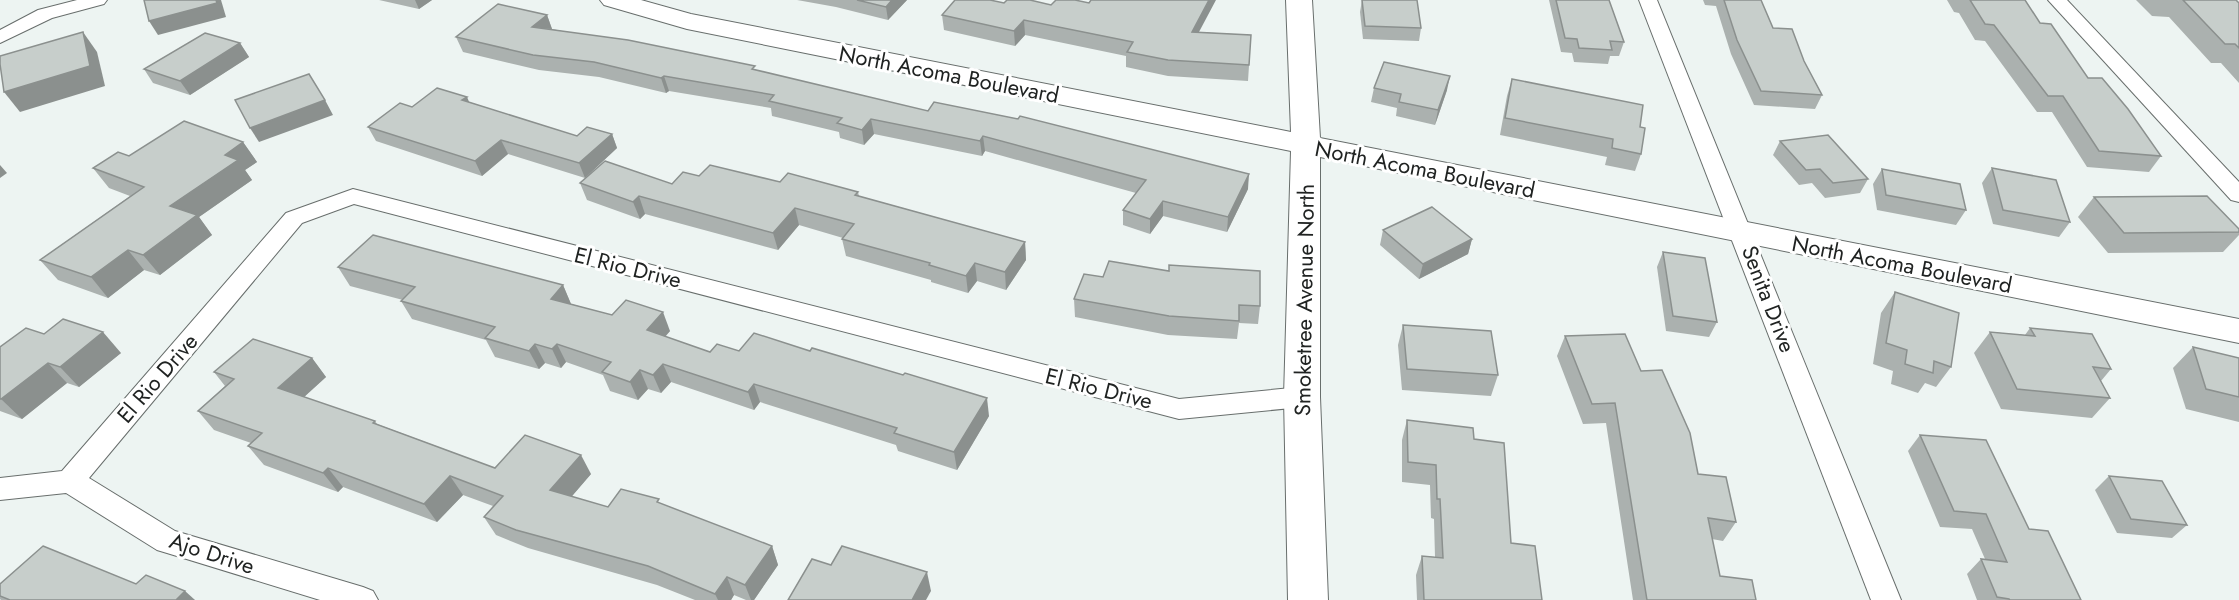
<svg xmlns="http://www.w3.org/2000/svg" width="2239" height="600" viewBox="0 0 2239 600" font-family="Jost,sans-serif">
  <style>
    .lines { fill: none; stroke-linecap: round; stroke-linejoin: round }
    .street-casing { stroke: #686e6c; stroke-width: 2 }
    .secondary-casing { stroke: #686e6c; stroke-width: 2 }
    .street { fill: #fff; fill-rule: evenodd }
    .secondary { fill: #fff; fill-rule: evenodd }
    .wall { fill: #abb1af }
    .shaded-wall { fill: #8b908e }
    .building { fill: #c7cecb; stroke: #8b908e; stroke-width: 1.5 }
    .labels { text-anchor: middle; stroke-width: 6; stroke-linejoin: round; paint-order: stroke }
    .street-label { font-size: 22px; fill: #202322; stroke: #fff }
  </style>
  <rect width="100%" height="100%" fill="#edf4f2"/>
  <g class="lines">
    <!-- street casing -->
    <g class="street-casing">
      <g id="street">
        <path d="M77 0H107L104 4 52 18 0 43V30L38 10Z"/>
        <path d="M1639 0H1657L1901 600H1871Z"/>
        <path d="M2048 0H2067L2239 182V202L2231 200Z"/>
        <path d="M353 189 1179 399 1302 387 1311 390 1315 397 1311 404 1302 407 1179 419 354 204 302 223 89 478 175 531 363 587 373 591 378 600H320L167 553 157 550 66 493 0 500V478L62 471 286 213Z"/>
      </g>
    </g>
    <!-- secondary casing -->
    <g class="secondary-casing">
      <path id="secondary" d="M600 0H641L691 14 1291 132 1286 0H1312L1320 138 2239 319V343L1320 157V397L1328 600H1288L1284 397 1291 151 687 29 604 5Z"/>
    </g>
    <!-- street -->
    <use href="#street" class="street"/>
    <!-- secondary -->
    <use href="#secondary" class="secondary"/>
  </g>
  <!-- wall -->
  <g class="wall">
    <path d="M379 0H432L419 9Z"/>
    <path d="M797 0H907L888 20 836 7Z"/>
    <path d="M1362 0 1421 28 1419 41 1363 39 1360 12Z"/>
    <path d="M1549 0H1609L1624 42 1619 56H1610L1608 64 1574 62 1572 53 1561 52Z"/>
    <path d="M1703 0H1761L1773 28 1804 61 1822 95 1815 109 1754 105 1731 54 1716 6 1705 5Z"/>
    <path d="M1947 0H2025L2040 23 2088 78 2161 156 2149 172 2087 167 2052 112H2037L1985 41 1975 40 1959 13 1954 12Z"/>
    <path d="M2136 0H2236L2239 3V83L2221 63H2211L2169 17 2152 16Z"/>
    <path d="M1004 3 1051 5 1089 3 1199 32 1251 35 1248 81 1168 76 1126 67V56L1025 35 1015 46 944 30 942 15Z"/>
    <path d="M547 15 552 29 756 70 1248 189 1227 232 1163 216 1150 234 1123 225V210L1136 193 985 151 982 156 874 134 864 145 840 138 839 132 772 116 771 108 669 91 666 93 599 77 539 70 463 52 456 37Z"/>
    <path d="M240 43 249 57 190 95 153 83 144 69Z"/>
    <path d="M1512 79 1640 127 1641 154 1635 171 1605 165 1607 157 1500 135 1507 96Z"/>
    <path d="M1374 88 1447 90 1435 125 1396 116 1397 108 1371 102Z"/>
    <path d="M469 102 577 136 612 134 617 148 585 178 508 154 482 176 376 141 368 127 412 107Z"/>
    <path d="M1780 141 1868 179 1860 193 1825 198 1812 183 1799 185 1773 155Z"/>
    <path d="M243 142 257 162 245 170 252 180 199 217 212 235 160 275 144 270 108 298 58 280 40 260 130 196 109 188 93 168 129 156Z"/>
    <path d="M1992 168 2070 222 2059 237 1993 224 1982 183Z"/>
    <path d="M1882 169 1966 210 1956 225 1877 210 1873 184Z"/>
    <path d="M699 176 780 182 858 192 859 196 1025 242 1026 260 1006 290 977 281 968 293 931 282V280L846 256 842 239 843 238 799 225 778 250 645 214 640 219 587 200 580 183 672 184Z"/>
    <path d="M2094 197 2239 229V235L2223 252 2108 253 2078 217Z"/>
    <path d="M1383 230 1472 239 1468 254 1419 279 1380 245Z"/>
    <path d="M1663 252 1717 322 1709 337 1666 331 1657 267Z"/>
    <path d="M338 267 563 285 571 304 670 331 665 337 710 352 739 351 989 416 957 470 898 451 896 445 760 402 754 410 671 382 661 393 648 389 638 400 610 391 603 375 566 362 561 368 545 363 539 369 495 357 486 340 412 319 401 301 403 300 350 286Z"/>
    <path d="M1895 292 1951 367 1936 387 1925 383 1918 393 1891 384 1893 371 1873 364 1881 313Z"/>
    <path d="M1074 299 1260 306 1258 324 1239 323 1237 339 1168 335 1075 317Z"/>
    <path d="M1403 325 1498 375 1491 396 1402 390 1398 345Z"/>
    <path d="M2030 328 2111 369 2101 381 2110 398 2092 418 2001 409 1974 353 1990 332 2025 335Z"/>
    <path d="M44 334 121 353 79 387 67 383 22 419 0 411V347Z"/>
    <path d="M1565 336 1641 371 1698 474 1736 522 1723 541 1712 539 1720 576 1756 600H1633L1606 423 1583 424 1557 356Z"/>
    <path d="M2193 347 2239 358V422L2186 409 2173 368Z"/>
    <path d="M312 358 326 377 304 397 375 421 377 424 495 468 591 474 571 497 608 507 661 504 772 546 778 565 754 600H746L734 595 731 600H695L657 585 528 548 496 535 484 517 493 506 463 495 437 522 343 487 338 492 264 465 248 446 251 443 214 430 198 411 225 386 214 372Z"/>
    <path d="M1407 420 1474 439 1511 543 1542 600H1417L1416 575 1422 556 1435 557 1434 519 1431 518 1430 485 1402 482V440Z"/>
    <path d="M1920 435 2029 529 2081 600H1977L1967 574 1981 559H1985L1972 529 1940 527 1908 451Z"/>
    <path d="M2109 476 2187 525 2172 538 2117 533 2095 490Z"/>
    <path d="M0 584H136L195 600H1L0 599Z"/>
  </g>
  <!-- shaded-wall -->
  <g class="shaded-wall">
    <path d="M216 0H221L226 17 158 35 149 21Z"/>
    <path d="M415 0H432L419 9Z"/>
    <path d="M892 0H907L888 20 886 7Z"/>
    <path d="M1209 0H1216L1191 47 1192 32Z"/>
    <path d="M547 15 552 29 532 27Z"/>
    <path d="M1024 20 1025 35 1015 46 1014 31Z"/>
    <path d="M83 32 97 52 105 86 20 112 4 92Z"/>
    <path d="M240 43 249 57 190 95 180 81Z"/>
    <path d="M664 76 669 91 666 93 661 78Z"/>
    <path d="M1450 76 1447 90 1435 125 1438 110Z"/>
    <path d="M467 97 473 111 462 100Z"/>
    <path d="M325 100 333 115 259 142 250 128Z"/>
    <path d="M871 119 874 134 864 145 862 130Z"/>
    <path d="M612 134 617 148 585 178 579 163Z"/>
    <path d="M983 136 985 151 982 156 980 141Z"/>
    <path d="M501 140 508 154 482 176 475 161Z"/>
    <path d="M243 142 257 162 245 170 252 180 199 217 212 235 160 275 143 255 170 206 225 155Z"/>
    <path d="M0 165 7 173 0 178Z"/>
    <path d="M1249 174 1248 189 1227 232 1228 217Z"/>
    <path d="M639 196 645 214 640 219 633 202Z"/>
    <path d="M1163 201V216L1150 234V219Z"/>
    <path d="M795 208 799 225 778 250 773 233Z"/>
    <path d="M1472 239 1468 254 1419 279 1423 264Z"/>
    <path d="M1025 242 1026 260 1006 290 1005 272Z"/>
    <path d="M128 250 144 270 108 298 91 277Z"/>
    <path d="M975 263 977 281 968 293 966 276Z"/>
    <path d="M563 285 571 304 559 317 551 299Z"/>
    <path d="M663 312 670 331 654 349 647 330Z"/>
    <path d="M103 332 121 353 79 387 60 367Z"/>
    <path d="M535 344 545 363 539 369 529 351Z"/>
    <path d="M557 344 566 362 561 368 552 349Z"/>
    <path d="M312 358 326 377 293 407 278 388Z"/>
    <path d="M48 363 67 383 22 419 1 399Z"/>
    <path d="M663 364 671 382 661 393 653 375Z"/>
    <path d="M640 370 648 389 638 400 630 382Z"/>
    <path d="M754 384 760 402 754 410 748 392Z"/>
    <path d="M987 398 989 416 957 470 954 452Z"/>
    <path d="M581 455 591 474 561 509 550 490Z"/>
    <path d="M328 468 343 487 338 492 323 473Z"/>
    <path d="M450 476 463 495 437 522 424 504Z"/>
    <path d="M772 546 778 565 754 600H751L745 585Z"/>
    <path d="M927 572 931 591 926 600H912Z"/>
    <path d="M727 577 734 595 731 600H718L715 594Z"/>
    <path d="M185 591 195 600H176Z"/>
  </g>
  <!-- building -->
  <g class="building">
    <path d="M144 0H216L217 3 149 21Z"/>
    <path d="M857 0H892L886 7Z"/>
    <path d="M955 0H990L1004 3 1007 0H1030L1051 5 1056 0H1075L1089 3 1091 0H1209L1192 32 1251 35 1249 65 1168 60 1127 52 1133 42 1024 20 1014 31 942 15Z"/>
    <path d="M1362 0H1417L1421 28 1365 26Z"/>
    <path d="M1556 0H1609L1624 42 1610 41 1612 50 1579 48 1577 39 1565 38Z"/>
    <path d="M1724 0H1761L1773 28 1792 29 1804 61 1822 95 1761 91 1737 40Z"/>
    <path d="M1970 0H2025L2040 23 2051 24 2088 78H2102L2128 109 2161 156 2099 151 2063 96H2048L1994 25 1985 24Z"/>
    <path d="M2183 0H2236L2239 3V48L2235 44H2225Z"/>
    <path d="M498 4 547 15 532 27 628 40 755 66 752 69 928 111 934 102 1018 119 1020 116 1249 174 1228 217 1163 201 1150 219 1123 210 1146 180 983 136 980 141 871 119 862 130 837 123 842 118 769 101 774 95 664 76 661 78 594 62 533 55 456 37Z"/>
    <path d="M83 32 90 66 4 92 0 64V56Z"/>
    <path d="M205 33 240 43 180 81 144 69Z"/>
    <path d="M1384 62 1450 76 1438 110 1399 102 1401 94 1374 88Z"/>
    <path d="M309 74 325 100 250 128 235 100Z"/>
    <path d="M1512 79 1643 105 1640 127 1645 128 1641 154 1612 148 1613 139 1505 118Z"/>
    <path d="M437 88 467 97 462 100 577 136 587 127 612 134 579 163 501 140 475 161 368 127 400 103 412 107Z"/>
    <path d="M184 121 243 142 225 155 238 160 170 206 197 215 143 255 128 250 91 277 40 260 144 187 93 168 118 152 129 156Z"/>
    <path d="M1828 135 1868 179 1833 183 1820 169 1806 170 1780 141Z"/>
    <path d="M605 161 672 184 683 172 699 176 710 165 780 182 788 173 858 192 855 195 1025 242 1005 272 975 263 966 276 929 265 930 263 842 239 854 224 795 208 773 233 639 196 633 202 580 183Z"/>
    <path d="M1992 168 2056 180 2070 222 2003 210Z"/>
    <path d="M1882 169 1960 184 1966 210 1886 195Z"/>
    <path d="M2207 196 2239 229V232L2124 233 2094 197Z"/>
    <path d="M1432 207 1472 239 1423 264 1383 230Z"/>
    <path d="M373 235 563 285 551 299 612 315 626 300 663 312 647 330 710 352 717 344 739 351 754 333 810 351 812 348 903 375 905 373 987 398 954 452 894 433 897 428 754 384 748 392 663 364 653 375 640 370 630 382 602 372 611 362 557 344 552 349 535 344 529 351 485 338 495 327 401 301 415 287 338 267Z"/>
    <path d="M1663 252 1705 258 1717 322 1673 316Z"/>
    <path d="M1109 261 1169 271V265L1260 271V306L1239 305V321L1169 316 1074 299 1084 274 1103 277Z"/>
    <path d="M1895 292 1959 313 1951 367 1934 361 1933 373 1905 364 1907 350 1886 343Z"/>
    <path d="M63 319 103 332 60 367 48 363 1 399H0V347L26 328 44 334Z"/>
    <path d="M1403 325 1491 331 1498 375 1407 369Z"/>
    <path d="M2030 328 2092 334 2111 369 2093 367 2110 398 2017 389 1990 332 2035 336Z"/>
    <path d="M1625 334 1641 371 1662 370 1690 433 1698 474 1726 477 1736 522 1708 518 1720 576 1752 580 1756 600H1647L1615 403 1592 404 1565 336Z"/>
    <path d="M253 339 312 358 278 388 375 421 373 423 495 468 525 435 581 455 550 490 608 507 621 489 659 499 657 502 772 546 745 585 727 577 715 594 648 566 516 530 484 517 503 496 450 476 424 504 328 468 323 473 248 446 262 433 198 411 234 379 214 372Z"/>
    <path d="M2193 347 2239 358V397L2206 389Z"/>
    <path d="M1407 420 1473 428 1474 439 1504 443 1511 543 1535 546 1542 600H1424L1422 556 1443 558 1440 499H1437L1436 465 1408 462Z"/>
    <path d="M1920 435 1986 440 2029 529 2048 531 2081 600H2010L2009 599 1997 597 1981 559 2007 562 1986 514 1954 511Z"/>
    <path d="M2109 476 2162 481 2187 525 2131 519Z"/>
    <path d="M43 546 136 584 146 575 185 591 176 600H10L0 596V584Z"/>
    <path d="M842 546 927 572 912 600H788L812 559 831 565Z"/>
  </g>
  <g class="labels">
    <!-- street labels -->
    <g class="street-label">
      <text transform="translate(949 74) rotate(11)" y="8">North Acoma Boulevard</text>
      <text transform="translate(1425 169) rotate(11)" y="8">North Acoma Boulevard</text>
      <text transform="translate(1902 264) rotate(11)" y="8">North Acoma Boulevard</text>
      <text transform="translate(628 267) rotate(14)" y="8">El Rio Drive</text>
      <text transform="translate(1769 299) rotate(69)" y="8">Senita Drive</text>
      <text transform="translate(1304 300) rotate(-89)" y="8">Smoketree Avenue North</text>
      <text transform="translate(157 378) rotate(-49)" y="8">El Rio Drive</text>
      <text transform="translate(1099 388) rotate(14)" y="8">El Rio Drive</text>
      <text transform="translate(212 553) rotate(18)" y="8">Ajo Drive</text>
    </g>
  </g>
</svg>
